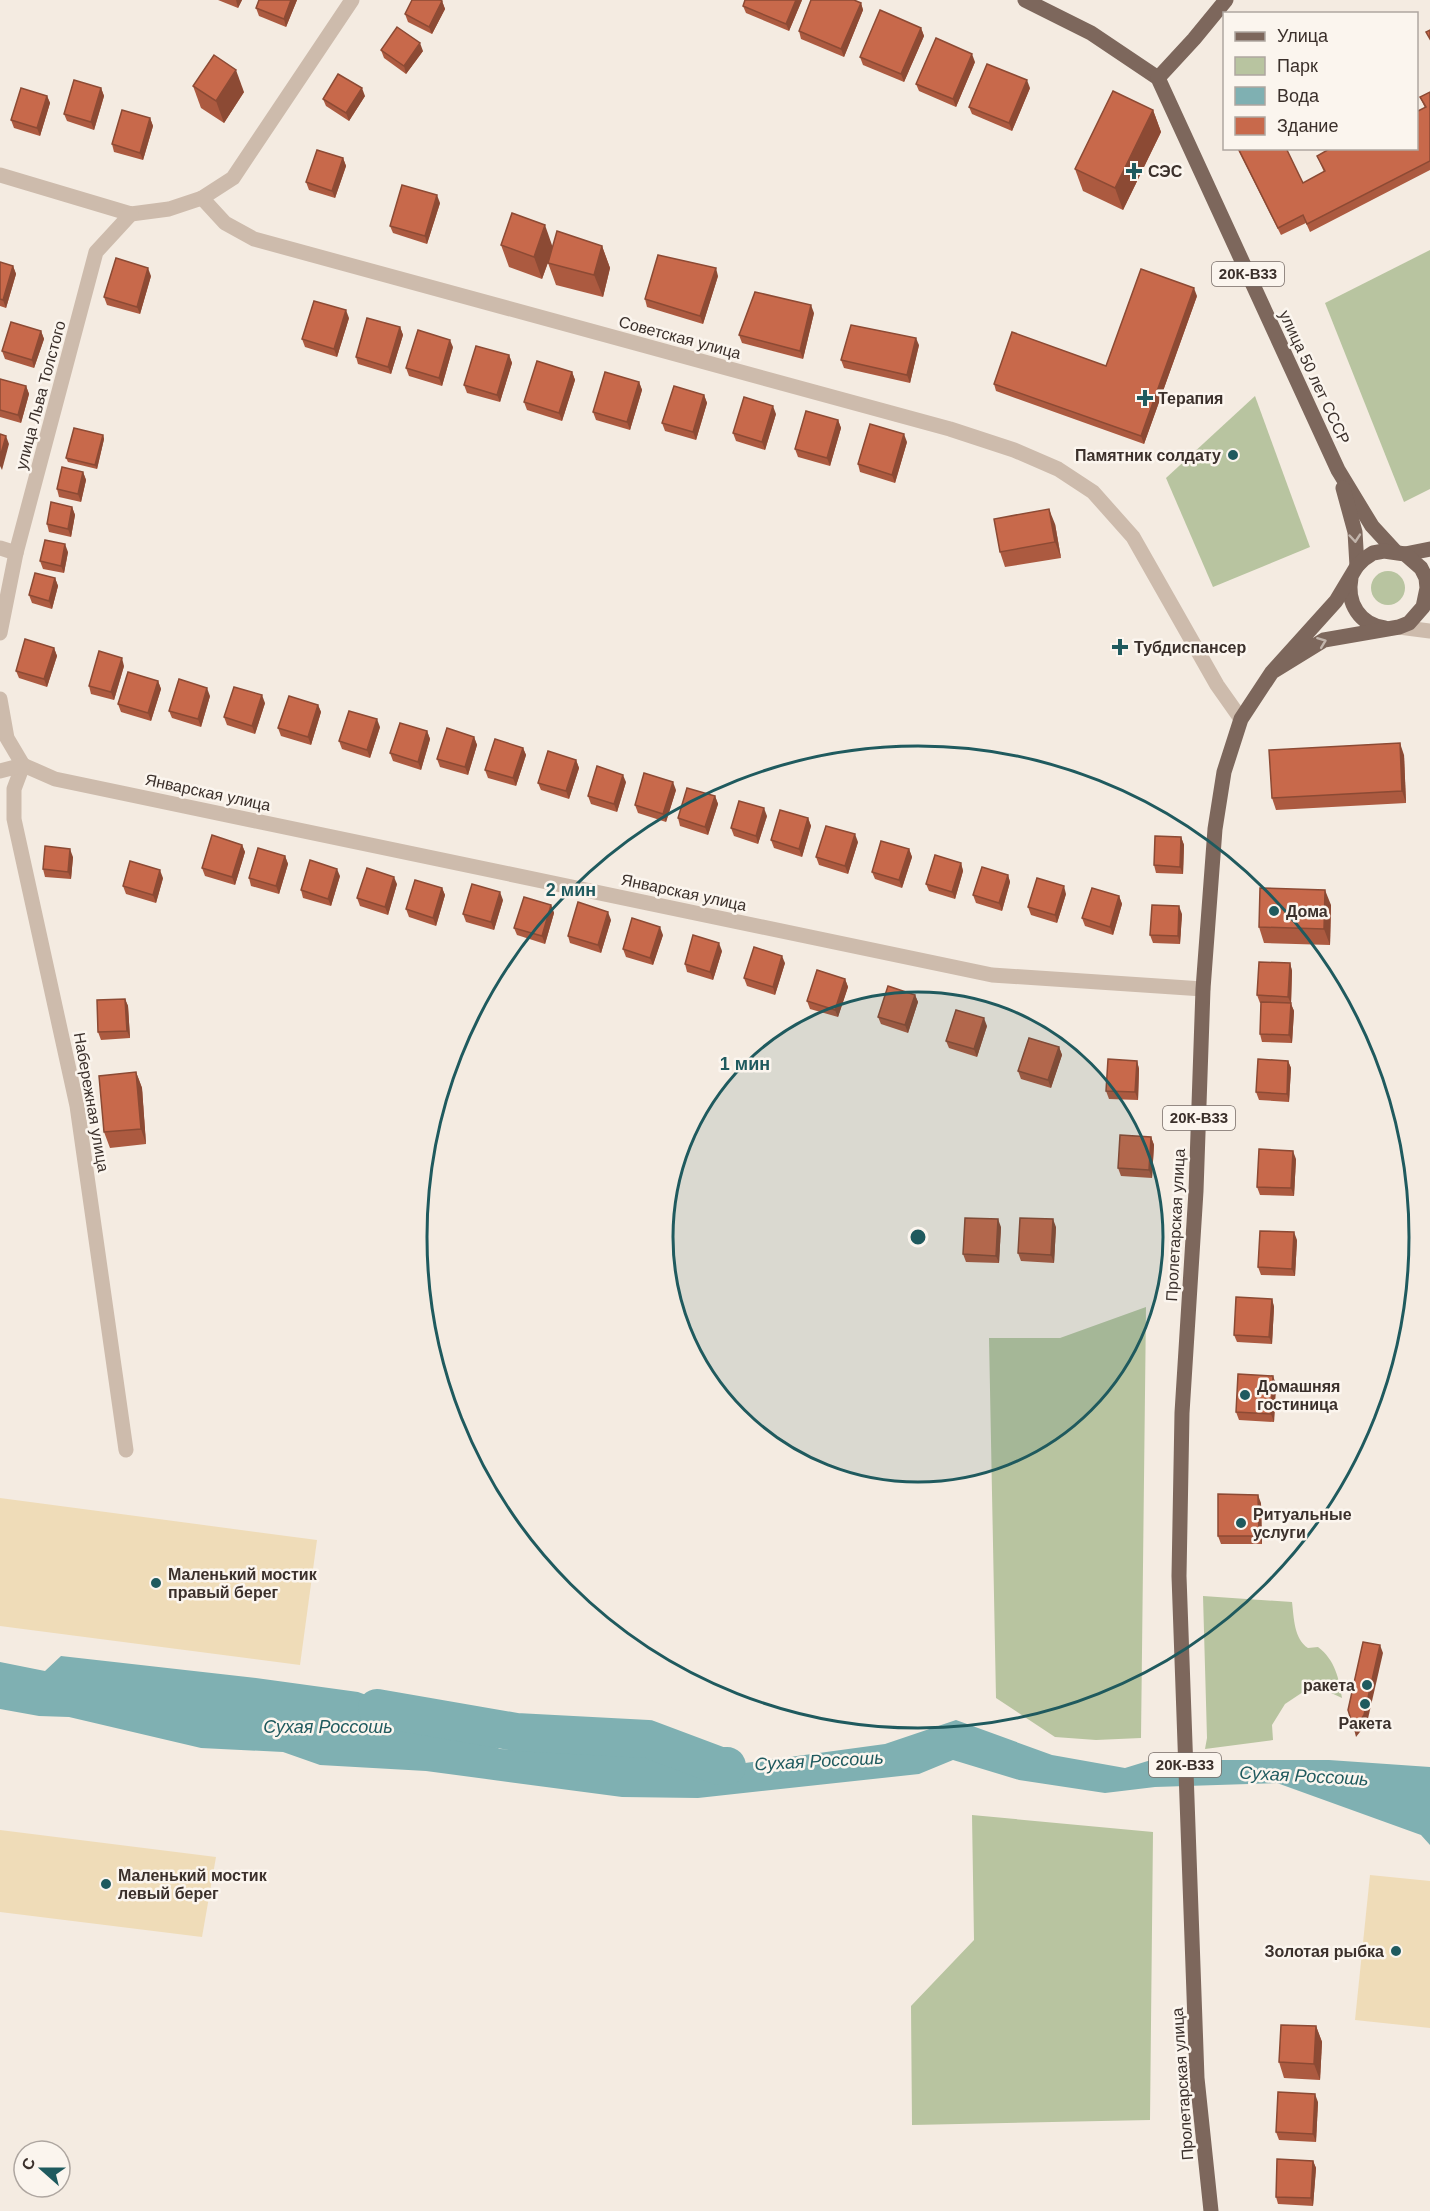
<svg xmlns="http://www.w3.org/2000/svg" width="1430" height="2211" viewBox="0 0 1430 2211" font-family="Helvetica,sans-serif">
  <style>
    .green { fill: #b8c4a0 }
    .sand { fill: #efdcb8 }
    .water { fill: #7fb0b2 }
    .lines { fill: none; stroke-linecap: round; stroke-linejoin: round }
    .river { stroke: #7fb0b2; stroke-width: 38 }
    .minor { stroke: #cdbbac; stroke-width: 15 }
    .major { stroke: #7d675c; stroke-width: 15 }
    .wall { fill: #ac5a40 }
    .shaded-wall { fill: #8c4a34 }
    .building { fill: #c8694b; stroke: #8c4a34; stroke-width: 1.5 }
    .oneway { stroke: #c2b5ac }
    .ring { fill: none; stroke: #1f5a5e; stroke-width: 3 }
    .poi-dot { fill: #1f5a5e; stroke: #fbf5ee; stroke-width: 2 }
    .labels { text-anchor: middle; stroke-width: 5; stroke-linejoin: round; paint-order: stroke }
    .shield { fill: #fbf5ee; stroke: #756b66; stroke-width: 1.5 }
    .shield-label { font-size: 15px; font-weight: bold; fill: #3b302b }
    .poi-label { font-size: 16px; font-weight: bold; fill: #3b302b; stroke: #fbf5ee; text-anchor: start }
    .street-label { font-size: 16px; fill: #3b302b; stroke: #fbf5ee }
    .water-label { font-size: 18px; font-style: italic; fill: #1f5a5e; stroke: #fbf5ee }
    .centre { fill: #1f5a5e; stroke: #fbf5ee; stroke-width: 3 }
    .ring-label { font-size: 18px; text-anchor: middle; font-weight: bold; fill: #1f5a5e; stroke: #fbf5ee; stroke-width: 5; stroke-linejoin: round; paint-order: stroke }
  </style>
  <rect width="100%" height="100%" fill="#f4ebe1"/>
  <!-- green -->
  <g class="green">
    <path d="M1430 250V489L1404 502 1325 303Z"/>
    <path d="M1255 396 1310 547 1213 587 1166 478Z"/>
    <circle cx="1388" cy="588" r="17"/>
    <path d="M1146 1307 1141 1738 1096 1740 1055 1737 996 1698 989 1338H1060Z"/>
    <path d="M1203 1596 1292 1602C1294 1618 1294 1639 1308 1648L1318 1647C1335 1660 1339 1678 1342 1698L1329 1692 1318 1682 1285 1704 1272 1725 1273 1740 1205 1749 1207 1738Z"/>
    <path d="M972 1815 1153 1832 1150 2120 912 2125 911 2006 974 1940Z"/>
  </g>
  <!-- sand -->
  <g class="sand">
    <path d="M0 1498 317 1540 300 1665 0 1626Z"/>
    <path d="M0 1830 216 1857 202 1937 0 1912Z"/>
    <path d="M1370 1875 1430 1881V2028L1355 2020Z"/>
  </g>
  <!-- water -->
  <path class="water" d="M61 1656 256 1678 358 1692 446 1724 500 1749 588 1753 624 1738 648 1739 687 1754 745 1763 885 1744 956 1720 1052 1755 1125 1768 1151 1760H1329L1430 1767V1845L1421 1835 1277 1783 1155 1787 1105 1793 1019 1780 953 1760 919 1774 698 1798 622 1797 426 1771 320 1765 283 1752 201 1748 69 1717 39 1716 0 1709V1662L45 1671Z"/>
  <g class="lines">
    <!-- river -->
    <path class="river" d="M377 1708 516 1732 648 1739 720 1766H727"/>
    <!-- minor -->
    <g class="minor">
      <path d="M0 175 131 214 169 209 202 198 225 223 254 239 950 429 1014 450 1058 469 1093 492 1133 537 1217 685 1241 719"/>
      <path d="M202 198 233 178 352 0"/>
      <path d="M0 548 16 553"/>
      <path d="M1399 627 1430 631"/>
      <path d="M0 633 16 553 96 252 131 214"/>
      <path d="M0 699 7 738 23 765"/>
      <path d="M23 765 55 779 992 975 1203 989"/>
      <path d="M23 765 14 789V819L77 1106 126 1450"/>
      <path d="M0 771 23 765"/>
    </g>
    <!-- major -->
    <g class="major">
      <path d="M1025 0 1091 33 1158 78 1338 470 1372 526 1395 551"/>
      <path d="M1158 78 1194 39 1226 0"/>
      <path d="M1343 488 1355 532 1357 566"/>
      <path d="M1405 554 1430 549"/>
      <path d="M1351 578C1346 603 1360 625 1385 628"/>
      <path d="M1211 2211 1197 2078 1179 1576 1182 1413 1196 1191 1203 989 1215 829 1224 772 1241 719 1272 672 1336 601 1357 566 1364 559 1373 553 1384 551 1405 554 1421 568 1426 578 1427 588 1423 607 1409 623 1399 627 1324 640 1272 672"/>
    </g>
  </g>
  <!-- wall -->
  <g class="wall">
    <path d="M218 0H242L238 8Z"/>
    <path d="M259 0H297L286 27 259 16 256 8Z"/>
    <path d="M802 0 789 31 746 13 743 6Z"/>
    <path d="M442 1 445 9 432 34 408 22 405 14Z"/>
    <path d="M861 3 863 10 844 57 801 39 799 31Z"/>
    <path d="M921 28 924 36 904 82 863 65 860 57Z"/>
    <path d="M381 50 423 51 406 74 384 58Z"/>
    <path d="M975 62 956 107 919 91 916 84Z"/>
    <path d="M193 86 244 92 224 123 201 108Z"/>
    <path d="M101 88 104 96 94 130 67 121 64 114Z"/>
    <path d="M1030 88 1012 131 972 114 969 107Z"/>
    <path d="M1430 92V170L1310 232 1306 223 1281 235 1237 148H1286L1303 183 1324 172 1317 156 1416 148 1425 108 1420 97Z"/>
    <path d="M47 96 50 103 40 136 14 128 11 120Z"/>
    <path d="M365 96 349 121 326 106 323 99Z"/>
    <path d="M1153 110 1161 132 1123 210 1083 191 1075 169Z"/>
    <path d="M150 118 153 126 143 160 114 152 112 144Z"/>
    <path d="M343 158 346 166 335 198 309 190 306 182Z"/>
    <path d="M440 203 427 244 393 233 390 226Z"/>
    <path d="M501 245 553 246H602L610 268 603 297 556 285 548 263 549 260 542 279 509 267Z"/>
    <path d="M0 262 13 266 16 274 6 308 0 306Z"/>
    <path d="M151 276 140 314 107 305 104 297Z"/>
    <path d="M718 276 703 324 647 307 645 299Z"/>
    <path d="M1197 296 1144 444 996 391 994 384 1106 366Z"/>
    <path d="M814 313 803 359 742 343 739 335Z"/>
    <path d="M349 318 337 357 305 347 302 339Z"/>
    <path d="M400 327 403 335 391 374 358 364 356 357Z"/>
    <path d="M41 331 44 339 34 368 5 359 2 351Z"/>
    <path d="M919 345 910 383 844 368 841 360Z"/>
    <path d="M453 347 442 386 409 376 406 368Z"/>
    <path d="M509 355 512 363 500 402 467 393 464 385Z"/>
    <path d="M572 372 575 380 562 421 527 410 524 402Z"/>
    <path d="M0 379 26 386 29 394 21 423 0 417Z"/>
    <path d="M639 382 642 390 630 430 596 420 593 412Z"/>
    <path d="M704 395 707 403 696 440 665 431 662 423Z"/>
    <path d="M776 414 765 450 736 441 733 433Z"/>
    <path d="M838 420 841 428 830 466 798 457 795 449Z"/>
    <path d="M103 435 104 439 97 469 68 462 66 458Z"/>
    <path d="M907 442 895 483 860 472 858 464Z"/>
    <path d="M83 472 86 480 81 502 59 497 57 489Z"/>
    <path d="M72 507 75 515 71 537 49 532 47 524Z"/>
    <path d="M1055 524 1061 558 1005 567 1000 552Z"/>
    <path d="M68 552 64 573 43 569 40 561Z"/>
    <path d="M55 578 58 586 52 609 32 603 29 595Z"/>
    <path d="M54 648 57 656 47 687 19 678 16 671Z"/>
    <path d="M124 666 114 700 91 694 89 686Z"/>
    <path d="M158 681 161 689 151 721 121 712 118 704Z"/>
    <path d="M210 696 201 727 172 718 169 711Z"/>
    <path d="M265 703 255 734 227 725 224 717Z"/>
    <path d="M318 705 321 712 311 745 281 736 278 728Z"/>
    <path d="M380 727 370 758 342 749 339 741Z"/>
    <path d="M427 731 430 739 421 770 393 761 390 753Z"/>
    <path d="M474 737 477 745 468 775 440 767 437 759Z"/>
    <path d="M523 748 526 755 516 786 488 778 485 770Z"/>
    <path d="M1404 755 1406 803 1276 810 1272 798Z"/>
    <path d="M576 760 579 768 569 799 541 790 538 783Z"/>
    <path d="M626 782 617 812 591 804 588 796Z"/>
    <path d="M676 790 666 822 638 813 635 805Z"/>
    <path d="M715 796 718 804 708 835 680 826 678 818Z"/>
    <path d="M767 816 758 844 734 836 731 828Z"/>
    <path d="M808 818 811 826 802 857 774 848 771 840Z"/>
    <path d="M1181 837 1184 845 1183 874 1156 873 1154 865Z"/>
    <path d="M858 842 848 874 819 865 816 857Z"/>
    <path d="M242 845 245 852 235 885 205 876 202 868Z"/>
    <path d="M909 849 912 857 902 888 875 879 872 872Z"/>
    <path d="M285 856 288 864 279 894 251 886 249 878Z"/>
    <path d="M73 857 71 879 45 877 43 869Z"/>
    <path d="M961 863 963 871 955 899 929 891 926 884Z"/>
    <path d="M1008 875 1010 882 1002 911 976 903 973 895Z"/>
    <path d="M340 876 331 906 303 898 301 890Z"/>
    <path d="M163 878 156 903 126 894 123 886Z"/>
    <path d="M397 884 388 915 360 906 357 898Z"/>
    <path d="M442 888 445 895 436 926 409 917 406 909Z"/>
    <path d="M1066 894 1057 923 1031 915 1028 907Z"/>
    <path d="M1119 896 1122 904 1113 935 1085 926 1082 918Z"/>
    <path d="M503 900 494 930 466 922 463 914Z"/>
    <path d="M551 905 554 913 545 944 517 935 514 928Z"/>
    <path d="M1331 905 1330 945 1264 943 1259 927Z"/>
    <path d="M1182 914 1180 944 1153 943 1150 935Z"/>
    <path d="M611 920 601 953 570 943 568 936Z"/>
    <path d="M663 935 653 965 626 957 623 949Z"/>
    <path d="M722 951 713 980 687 972 685 964Z"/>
    <path d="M785 963 775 995 747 986 744 978Z"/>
    <path d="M1290 963 1292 971 1291 1004 1294 1011 1292 1043 1262 1042 1260 1034 1261 1003H1260L1257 995Z"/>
    <path d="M845 979 848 987 838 1017 810 1009 807 1001Z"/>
    <path d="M915 995 918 1002 908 1033 881 1024 878 1017Z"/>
    <path d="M125 999 128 1006 130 1038 101 1040 98 1032Z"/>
    <path d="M987 1026 977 1057 949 1048 946 1041Z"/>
    <path d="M1059 1047 1062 1055 1051 1088 1021 1079 1018 1071Z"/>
    <path d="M1137 1061 1139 1069 1138 1100 1109 1099 1106 1091Z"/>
    <path d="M1288 1061 1291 1068 1289 1102 1259 1100 1256 1092Z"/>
    <path d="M136 1072 142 1088 146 1144 110 1148 104 1132Z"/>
    <path d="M1151 1137 1154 1145 1152 1178 1121 1176 1118 1168Z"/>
    <path d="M1296 1159 1294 1196 1260 1195 1257 1187Z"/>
    <path d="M1001 1227 999 1263 966 1262 963 1254Z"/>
    <path d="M1056 1227 1054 1263 1021 1261 1018 1253Z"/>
    <path d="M1297 1240 1295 1276 1261 1275 1258 1267Z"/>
    <path d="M1272 1299 1274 1307 1272 1344 1237 1342 1234 1335Z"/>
    <path d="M1276 1384 1274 1422 1239 1420 1236 1412Z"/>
    <path d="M1261 1503 1262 1544H1221L1218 1536Z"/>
    <path d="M1316 2026 1322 2042 1320 2080 1284 2078 1279 2062Z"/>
    <path d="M1318 2102 1316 2142 1279 2140 1276 2132Z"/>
    <path d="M1313 2161 1316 2168 1313 2206 1278 2204 1276 2197Z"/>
  </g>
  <!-- shaded-wall -->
  <g class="shaded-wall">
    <path d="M236 0H242L238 8Z"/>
    <path d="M291 0H297L286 27 284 19Z"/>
    <path d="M796 0H802L789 31 786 24Z"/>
    <path d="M442 1 445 9 432 34 429 27Z"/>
    <path d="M861 3 863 10 844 57 841 49Z"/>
    <path d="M921 28 924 36 904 82 901 74Z"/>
    <path d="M420 43 423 51 406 74 404 66Z"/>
    <path d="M972 54 975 62 956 107 953 99Z"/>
    <path d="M236 70 244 92 224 123 216 101Z"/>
    <path d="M1027 80 1030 88 1012 131 1009 123Z"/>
    <path d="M101 88 104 96 94 130 91 122Z"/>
    <path d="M362 88 365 96 349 121 346 113Z"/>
    <path d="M47 96 50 103 40 136 37 128Z"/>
    <path d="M1153 110 1161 132 1123 210 1115 188Z"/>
    <path d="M150 118 153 126 143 160 140 153Z"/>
    <path d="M343 158 346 166 335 198 332 191Z"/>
    <path d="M437 195 440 203 427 244 425 236Z"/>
    <path d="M545 225 553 248 542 279 534 257Z"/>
    <path d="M602 246 610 268 603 297 594 275Z"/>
    <path d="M13 266 16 274 6 308 3 300Z"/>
    <path d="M148 268 151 276 140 314 137 307Z"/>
    <path d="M716 268 718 276 703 324 700 316Z"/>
    <path d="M1194 288 1197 296 1144 444 1141 436Z"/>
    <path d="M811 305 814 313 803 359 800 351Z"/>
    <path d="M346 310 349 318 337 357 334 349Z"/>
    <path d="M400 327 403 335 391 374 388 367Z"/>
    <path d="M41 331 44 339 34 368 32 360Z"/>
    <path d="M916 338 919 345 910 383 907 375Z"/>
    <path d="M450 340 453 347 442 386 439 378Z"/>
    <path d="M509 355 512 363 500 402 497 395Z"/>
    <path d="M572 372 575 380 562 421 559 413Z"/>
    <path d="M639 382 642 390 630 430 627 422Z"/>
    <path d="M26 386 29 394 21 423 18 415Z"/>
    <path d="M704 395 707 403 696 440 693 432Z"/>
    <path d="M773 406 776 414 765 450 762 442Z"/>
    <path d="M838 420 841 428 830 466 827 458Z"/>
    <path d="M904 434 907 442 895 483 892 475Z"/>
    <path d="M103 435 104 439 97 469 95 465Z"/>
    <path d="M6 436 9 444 2 470 0 466V457Z"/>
    <path d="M83 472 86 480 81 502 78 494Z"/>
    <path d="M72 507 75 515 71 537 68 529Z"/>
    <path d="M1049 509 1055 524 1061 558 1055 542Z"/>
    <path d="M65 544 68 552 64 573 61 566Z"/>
    <path d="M55 578 58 586 52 609 49 601Z"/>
    <path d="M54 648 57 656 47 687 44 679Z"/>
    <path d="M122 658 124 666 114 700 111 692Z"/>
    <path d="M158 681 161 689 151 721 148 713Z"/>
    <path d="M207 688 210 696 201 727 198 719Z"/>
    <path d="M262 695 265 703 255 734 252 726Z"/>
    <path d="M318 705 321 712 311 745 308 737Z"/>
    <path d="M377 719 380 727 370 758 367 750Z"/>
    <path d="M427 731 430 739 421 770 418 762Z"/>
    <path d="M474 737 477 745 468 775 465 767Z"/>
    <path d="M1400 743 1404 755 1406 803 1402 791Z"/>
    <path d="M523 748 526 755 516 786 513 778Z"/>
    <path d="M576 760 579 768 569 799 566 791Z"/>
    <path d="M623 775 626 782 617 812 614 804Z"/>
    <path d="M673 782 676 790 666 822 663 814Z"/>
    <path d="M715 796 718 804 708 835 705 827Z"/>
    <path d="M764 808 767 816 758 844 756 836Z"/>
    <path d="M808 818 811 826 802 857 799 849Z"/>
    <path d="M855 834 858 842 848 874 845 866Z"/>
    <path d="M1181 837 1184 845 1183 874 1180 867Z"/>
    <path d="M242 845 245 852 235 885 232 877Z"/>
    <path d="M70 849 73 857 71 879 68 872Z"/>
    <path d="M909 849 912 857 902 888 899 880Z"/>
    <path d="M285 856 288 864 279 894 276 886Z"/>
    <path d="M961 863 963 871 955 899 952 892Z"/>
    <path d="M337 869 340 876 331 906 328 899Z"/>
    <path d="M160 870 163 878 156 903 153 895Z"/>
    <path d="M1008 875 1010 882 1002 911 999 903Z"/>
    <path d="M394 877 397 884 388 915 385 907Z"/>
    <path d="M1064 886 1066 894 1057 923 1055 915Z"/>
    <path d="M442 888 445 895 436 926 433 918Z"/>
    <path d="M1325 890 1331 905 1330 945 1324 929Z"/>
    <path d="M500 892 503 900 494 930 491 922Z"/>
    <path d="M1119 896 1122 904 1113 935 1110 927Z"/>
    <path d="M551 905 554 913 545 944 542 936Z"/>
    <path d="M1179 906 1182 914 1180 944 1178 936Z"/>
    <path d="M608 912 611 920 601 953 598 945Z"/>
    <path d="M660 927 663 935 653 965 650 958Z"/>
    <path d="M719 943 722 951 713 980 710 972Z"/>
    <path d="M782 956 785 963 775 995 773 987Z"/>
    <path d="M1290 963 1292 971 1291 1004 1294 1011 1292 1043 1289 1035 1291 1004 1288 997Z"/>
    <path d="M845 979 848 987 838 1017 835 1010Z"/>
    <path d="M915 995 918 1002 908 1033 905 1025Z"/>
    <path d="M125 999 128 1006 130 1038 127 1031Z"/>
    <path d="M984 1018 987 1026 977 1057 974 1049Z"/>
    <path d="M1059 1047 1062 1055 1051 1088 1048 1080Z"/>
    <path d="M1137 1061 1139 1069 1138 1100 1135 1092Z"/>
    <path d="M1288 1061 1291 1068 1289 1102 1287 1094Z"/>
    <path d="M136 1072 142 1088 146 1144 141 1129Z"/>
    <path d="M1151 1137 1154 1145 1152 1178 1149 1170Z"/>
    <path d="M1293 1151 1296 1159 1294 1196 1291 1188Z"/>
    <path d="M998 1219 1001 1227 999 1263 996 1256Z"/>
    <path d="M1053 1219 1056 1227 1054 1263 1051 1255Z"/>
    <path d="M1294 1232 1297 1240 1295 1276 1292 1269Z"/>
    <path d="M1272 1299 1274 1307 1272 1344 1269 1337Z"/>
    <path d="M1273 1376 1276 1384 1274 1422 1271 1414Z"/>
    <path d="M1258 1495 1261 1503 1262 1544 1259 1536Z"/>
    <path d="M1380 1645 1383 1653 1367 1723 1356 1737 1354 1729Z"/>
    <path d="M1316 2026 1322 2042 1320 2080 1314 2064Z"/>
    <path d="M1315 2094 1318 2102 1316 2142 1313 2134Z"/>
    <path d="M1313 2161 1316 2168 1313 2206 1311 2198Z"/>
  </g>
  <!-- building -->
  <g class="building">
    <path d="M259 0H291L284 19 256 8Z"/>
    <path d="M412 0H440L442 1 429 27 405 14Z"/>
    <path d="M745 0H796L786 24 743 6Z"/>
    <path d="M811 0H854L861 3 841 49 799 31Z"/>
    <path d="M880 10 921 28 901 74 860 57Z"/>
    <path d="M397 27 420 43 404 66 381 50Z"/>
    <path d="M1430 30V39L1426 32Z"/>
    <path d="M936 38 972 54 953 99 916 84Z"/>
    <path d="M214 55 236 70 216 101 193 86Z"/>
    <path d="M987 64 1027 80 1009 123 969 107Z"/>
    <path d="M338 74 362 88 346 113 323 99Z"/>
    <path d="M74 80 101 88 91 122 64 114Z"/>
    <path d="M21 88 47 96 37 128 11 120Z"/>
    <path d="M1113 91 1153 110 1115 188 1075 169Z"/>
    <path d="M1430 92V161L1307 224 1303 215 1278 228 1238 148H1286L1303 183 1325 171 1317 156 1331 148H1416V112L1426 107 1420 97Z"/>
    <path d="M122 110 150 118 140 153 112 144Z"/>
    <path d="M317 150 343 158 332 191 306 182Z"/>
    <path d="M402 185 437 195 425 236 390 226Z"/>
    <path d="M512 213 545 225 534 257 501 245Z"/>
    <path d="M557 231 602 246 594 275 548 263Z"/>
    <path d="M658 255 716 268 700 316 645 299Z"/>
    <path d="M116 258 148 268 137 307 104 297Z"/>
    <path d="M0 262 13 266 3 300 0 299Z"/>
    <path d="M1141 269 1194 288 1141 436 994 384 1012 332 1106 366Z"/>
    <path d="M755 292 811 305 800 351 739 335Z"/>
    <path d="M314 301 346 310 334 349 302 339Z"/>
    <path d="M367 318 400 327 388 367 356 357Z"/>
    <path d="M11 322 41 331 32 360 2 351Z"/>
    <path d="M851 325 916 338 907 375 841 360Z"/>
    <path d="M418 330 450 340 439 378 406 368Z"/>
    <path d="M476 346 509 355 497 395 464 385Z"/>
    <path d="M537 361 572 372 559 413 524 402Z"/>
    <path d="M605 372 639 382 627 422 593 412Z"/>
    <path d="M0 379 26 386 18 415 0 410Z"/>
    <path d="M674 386 704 395 693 432 662 423Z"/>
    <path d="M744 397 773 406 762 442 733 433Z"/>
    <path d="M806 411 838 420 827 458 795 449Z"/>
    <path d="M870 424 904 434 892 475 858 464Z"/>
    <path d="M74 428 103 435 95 465 66 458Z"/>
    <path d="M0 434 6 436 0 457Z"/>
    <path d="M62 467 83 472 78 494 57 489Z"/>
    <path d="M51 502 72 507 68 529 47 524Z"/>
    <path d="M1049 509 1055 542 1000 552 994 519Z"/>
    <path d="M45 540 65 544 61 566 40 561Z"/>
    <path d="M35 573 55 578 49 601 29 595Z"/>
    <path d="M25 639 54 648 44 679 16 671Z"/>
    <path d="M99 651 122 658 111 692 89 686Z"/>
    <path d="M128 672 158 681 148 713 118 704Z"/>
    <path d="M179 679 207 688 198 719 169 711Z"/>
    <path d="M234 687 262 695 252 726 224 717Z"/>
    <path d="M289 696 318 705 308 737 278 728Z"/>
    <path d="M349 711 377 719 367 750 339 741Z"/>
    <path d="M400 723 427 731 418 762 390 753Z"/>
    <path d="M447 728 474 737 465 767 437 759Z"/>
    <path d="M495 739 523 748 513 778 485 770Z"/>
    <path d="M1400 743 1402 791 1272 798 1269 750Z"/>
    <path d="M548 751 576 760 566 791 538 783Z"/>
    <path d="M597 766 623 775 614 804 588 796Z"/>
    <path d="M644 773 673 782 663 814 635 805Z"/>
    <path d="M687 788 715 796 705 827 678 818Z"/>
    <path d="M739 801 764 808 756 836 731 828Z"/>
    <path d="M780 810 808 818 799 849 771 840Z"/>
    <path d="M826 826 855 834 845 866 816 857Z"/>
    <path d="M212 835 242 845 232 877 202 868Z"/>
    <path d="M1155 836 1181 837 1180 867 1154 865Z"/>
    <path d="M881 841 909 849 899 880 872 872Z"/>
    <path d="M45 846 70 849 68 872 43 869Z"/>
    <path d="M258 848 285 856 276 886 249 878Z"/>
    <path d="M935 855 961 863 952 892 926 884Z"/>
    <path d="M310 860 337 869 328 899 301 890Z"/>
    <path d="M130 861 160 870 153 895 123 886Z"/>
    <path d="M982 867 1008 875 999 903 973 895Z"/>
    <path d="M367 868 394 877 385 907 357 898Z"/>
    <path d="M1037 878 1064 886 1055 915 1028 907Z"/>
    <path d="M415 880 442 888 433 918 406 909Z"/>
    <path d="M472 884 500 892 491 922 463 914Z"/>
    <path d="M1092 888 1119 896 1110 927 1082 918Z"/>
    <path d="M1260 888 1325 890 1324 929 1259 927Z"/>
    <path d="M524 897 551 905 542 936 514 928Z"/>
    <path d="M578 902 608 912 598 945 568 936Z"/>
    <path d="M1152 905 1179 906 1178 936 1150 935Z"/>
    <path d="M632 918 660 927 650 958 623 949Z"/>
    <path d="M693 935 719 943 710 972 685 964Z"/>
    <path d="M754 947 782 956 773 987 744 978Z"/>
    <path d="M1259 962 1290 963 1288 997 1257 995Z"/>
    <path d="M817 970 845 979 835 1010 807 1001Z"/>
    <path d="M888 986 915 995 905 1025 878 1017Z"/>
    <path d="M125 999 127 1031 98 1032 97 1000Z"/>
    <path d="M1261 1002 1291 1003 1289 1035 1260 1034Z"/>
    <path d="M956 1010 984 1018 974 1049 946 1041Z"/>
    <path d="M1029 1038 1059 1047 1048 1080 1018 1071Z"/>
    <path d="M1108 1059 1137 1061 1135 1092 1106 1091Z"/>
    <path d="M1258 1059 1288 1061 1287 1094 1256 1092Z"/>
    <path d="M136 1072 141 1129 104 1132 99 1076Z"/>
    <path d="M1120 1135 1151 1137 1149 1170 1118 1168Z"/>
    <path d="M1259 1149 1293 1151 1291 1188 1257 1187Z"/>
    <path d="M965 1218 998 1219 996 1256 963 1254Z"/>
    <path d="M1020 1218 1053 1219 1051 1255 1018 1253Z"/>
    <path d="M1260 1231 1294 1232 1292 1269 1258 1267Z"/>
    <path d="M1236 1297 1272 1299 1269 1337 1234 1335Z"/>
    <path d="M1238 1374 1273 1376 1271 1414 1236 1412Z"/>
    <path d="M1218 1494 1258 1495 1259 1536H1218Z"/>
    <path d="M1363 1642 1380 1645 1364 1715 1354 1729 1348 1710Z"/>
    <path d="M1281 2025 1316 2026 1314 2064 1279 2062Z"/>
    <path d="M1278 2092 1315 2094 1313 2134 1276 2132Z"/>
    <path d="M1277 2159 1313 2161 1311 2198 1276 2197Z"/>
  </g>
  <!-- one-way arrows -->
  <defs><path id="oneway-chevron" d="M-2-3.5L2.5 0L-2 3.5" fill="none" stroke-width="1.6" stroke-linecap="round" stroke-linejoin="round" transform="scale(1.5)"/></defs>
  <g class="oneway">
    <use href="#oneway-chevron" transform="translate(1355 538) rotate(85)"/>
    <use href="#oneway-chevron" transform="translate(1322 642) rotate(-21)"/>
  </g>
  <!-- distance rings -->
  <circle cx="918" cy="1237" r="245" fill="#1f5a5e" fill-opacity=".12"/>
  <g class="ring">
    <circle cx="918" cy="1237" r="245"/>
    <circle cx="918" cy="1237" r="491"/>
  </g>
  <!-- markers -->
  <g class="poi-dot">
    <path d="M1131 162h6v6h6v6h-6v6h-6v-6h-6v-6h6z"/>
    <path d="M1142 389h6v6h6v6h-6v6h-6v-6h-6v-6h6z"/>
    <circle cx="1233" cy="455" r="6"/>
    <path d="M1117 638h6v6h6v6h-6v6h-6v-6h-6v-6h6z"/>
    <circle cx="1274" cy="911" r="6"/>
    <circle cx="1245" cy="1395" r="6"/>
    <circle cx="1241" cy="1523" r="6"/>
    <circle cx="156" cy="1583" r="6"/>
    <circle cx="1367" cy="1685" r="6"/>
    <circle cx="1365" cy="1704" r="6"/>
    <circle cx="106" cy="1884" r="6"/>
    <circle cx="1396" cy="1951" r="6"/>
  </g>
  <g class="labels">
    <!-- shield labels -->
    <g class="shield">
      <rect x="1212" y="262" width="72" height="24" rx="4.5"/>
      <rect x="1163" y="1106" width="72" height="24" rx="4.5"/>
      <rect x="1149" y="1753" width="72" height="24" rx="4.5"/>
    </g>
    <g class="shield-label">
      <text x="1248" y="279">20К-В33</text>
      <text x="1199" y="1123">20К-В33</text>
      <text x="1185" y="1770">20К-В33</text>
    </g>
    <!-- poi labels -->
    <g class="poi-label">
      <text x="1148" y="177">СЭС</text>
      <text x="1158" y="404">Терапия</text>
      <text x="1221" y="461" text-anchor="end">Памятник солдату</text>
      <text x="1134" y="653">Тубдиспансер</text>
      <text x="1286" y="917">Дома</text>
      <text x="1257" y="1392">Домашняя<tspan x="1257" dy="18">гостиница</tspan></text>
      <text x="1253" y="1520">Ритуальные<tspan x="1253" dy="18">услуги</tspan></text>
      <text x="168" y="1580">Маленький мостик<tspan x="168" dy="18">правый берег</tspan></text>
      <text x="1355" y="1691" text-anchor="end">ракета</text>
      <text x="1365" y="1729" text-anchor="middle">Ракета</text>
      <text x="118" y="1881">Маленький мостик<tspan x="118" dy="18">левый берег</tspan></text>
      <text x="1384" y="1957" text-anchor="end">Золотая рыбка</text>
    </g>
    <!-- street labels -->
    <g class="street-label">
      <text transform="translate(680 337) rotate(15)" y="6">Советская улица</text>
      <text transform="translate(1315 377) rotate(65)" y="6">улица 50 лет СССР</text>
      <text transform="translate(40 395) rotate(-75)" y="6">улица Льва Толстого</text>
      <text transform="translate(208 792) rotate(12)" y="6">Январская улица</text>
      <text transform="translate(684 892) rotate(12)" y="6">Январская улица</text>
      <text transform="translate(92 1102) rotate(80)" y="6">Набережная улица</text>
      <text transform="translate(1175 1225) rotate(-87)" y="6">Пролетарская улица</text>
      <text transform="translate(1182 2084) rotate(-94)" y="6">Пролетарская улица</text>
    </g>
    <!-- water labels -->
    <g class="water-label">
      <text x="328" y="1733">Сухая Россошь</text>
      <text transform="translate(819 1761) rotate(-3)" y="6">Сухая Россошь</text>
      <text transform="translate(1304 1776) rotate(3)" y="6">Сухая Россошь</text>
    </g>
  </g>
  <circle cx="918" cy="1237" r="9" class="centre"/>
  <g class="ring-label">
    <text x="571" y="896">2 мин</text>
    <text x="745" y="1070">1 мин</text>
  </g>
  <!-- legend -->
  <rect x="1223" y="12" width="195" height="138" fill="#fbf5ee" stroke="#aea6a0" stroke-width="1.5"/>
  <rect x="1235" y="32" width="30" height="9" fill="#7d675c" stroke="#aea6a0" stroke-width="1.5"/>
  <text x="1277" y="42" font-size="18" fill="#3b302b">Улица</text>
  <rect x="1235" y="57" width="30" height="18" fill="#b8c4a0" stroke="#aea6a0" stroke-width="1.5"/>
  <text x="1277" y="72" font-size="18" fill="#3b302b">Парк</text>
  <rect x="1235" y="87" width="30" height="18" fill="#7fb0b2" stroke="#aea6a0" stroke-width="1.5"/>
  <text x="1277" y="102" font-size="18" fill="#3b302b">Вода</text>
  <rect x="1235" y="117" width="30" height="18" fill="#c8694b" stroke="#aea6a0" stroke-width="1.5"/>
  <text x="1277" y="132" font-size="18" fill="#3b302b">Здание</text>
  <!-- north arrow -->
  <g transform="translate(42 2169) rotate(291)"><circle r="28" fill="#fbf5ee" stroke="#aea6a0" stroke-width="1.5"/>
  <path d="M0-4.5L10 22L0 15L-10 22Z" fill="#1f5a5e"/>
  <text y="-9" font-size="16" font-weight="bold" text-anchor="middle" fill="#3b302b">С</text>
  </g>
</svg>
